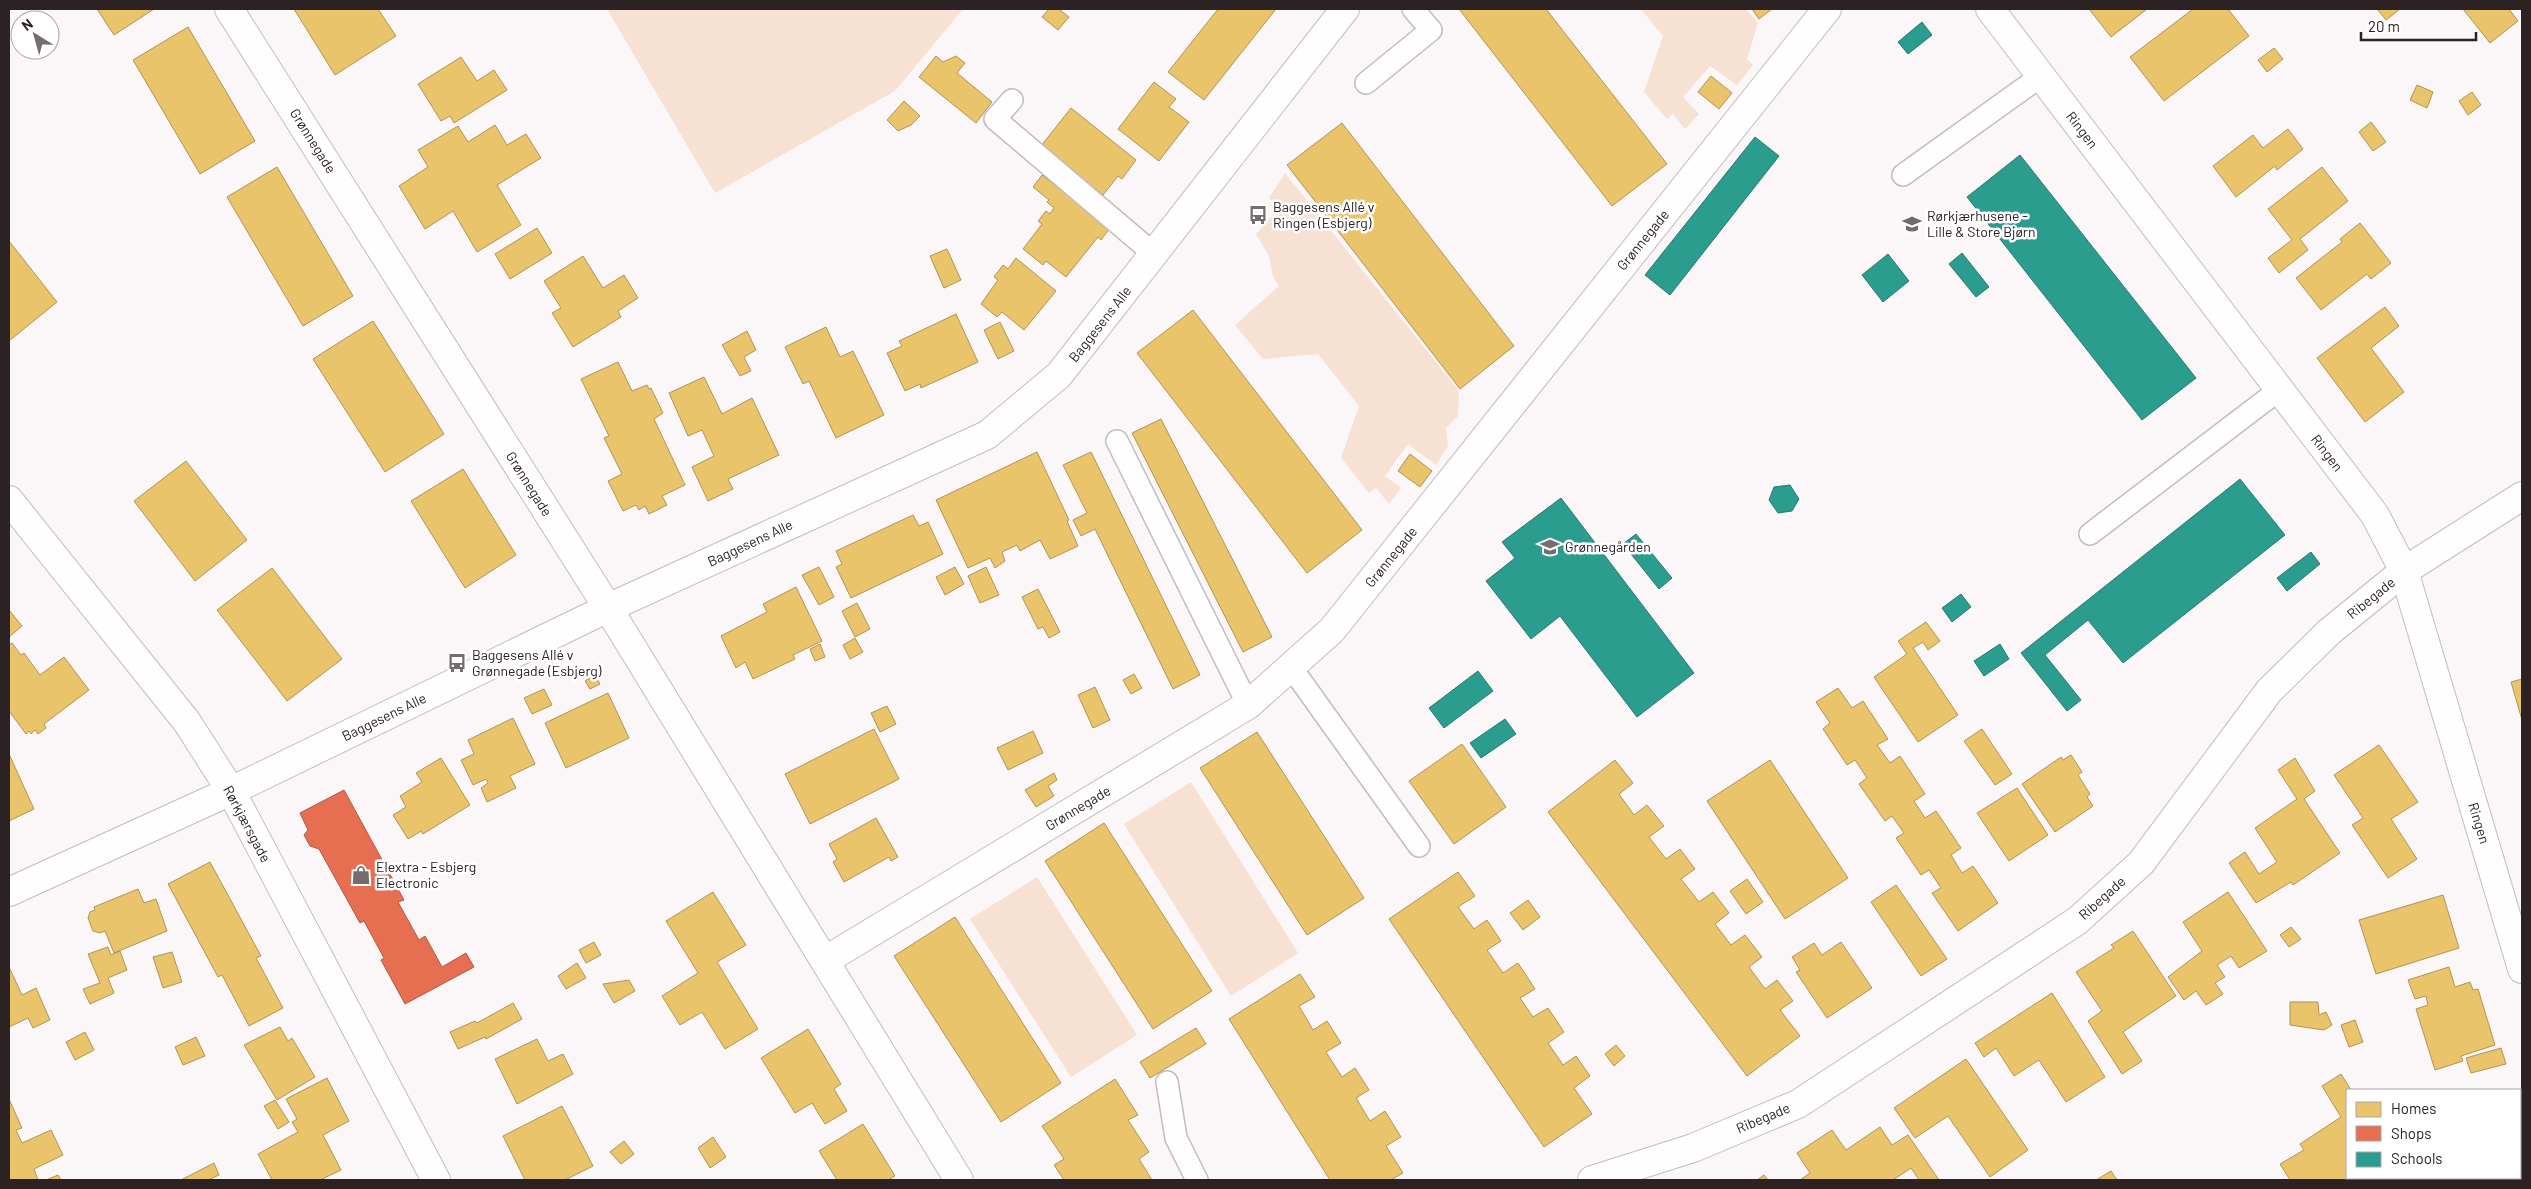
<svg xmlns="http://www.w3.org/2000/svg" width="2531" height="1189" viewBox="0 0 2531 1189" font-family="Barlow,sans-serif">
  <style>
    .green { fill: #f6e1d2 }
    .homes { fill: #e9c46a; stroke: #b09355 }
    .shops { fill: #e76f51; stroke: #af5843 }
    .schools { fill: #2a9d8f; stroke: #2b786f }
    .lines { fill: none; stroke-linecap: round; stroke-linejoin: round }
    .service-casing { stroke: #c3bcbd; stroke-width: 24 }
    .minor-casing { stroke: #c3bcbd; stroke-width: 30 }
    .tertiary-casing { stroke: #c3bcbd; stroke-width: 30 }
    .service { stroke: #fefefe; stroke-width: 21 }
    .minor { stroke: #fefefe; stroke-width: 28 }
    .tertiary { stroke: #fefefe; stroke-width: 28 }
    .labels { text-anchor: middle; stroke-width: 5; stroke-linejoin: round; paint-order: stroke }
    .street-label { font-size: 14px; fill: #2c2123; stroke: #fff }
    .poi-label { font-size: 14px; fill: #2c2123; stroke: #fff; text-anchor: start }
  </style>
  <rect width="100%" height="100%" fill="#fbf6f7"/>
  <!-- green -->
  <g class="green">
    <path d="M607 9H963L895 91 715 193Z"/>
    <path d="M1641 9H1746L1758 23 1747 59 1753 65 1737 85 1710 66 1683 97 1699 114 1685 129 1673 114 1667 119 1644 92 1663 36Z"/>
    <path d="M1285 173 1459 391 1458 416 1446 428 1448 446 1436 465 1408 444 1385 476 1401 488 1389 504 1376 488 1369 493 1341 458 1359 406 1318 354 1263 359 1235 325 1279 286 1273 277 1269 256 1256 234 1279 209 1269 198Z"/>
    <path d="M1191 782 1298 953 1231 996 1124 824Z"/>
    <path d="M1037 877 1137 1035 1071 1077 970 919Z"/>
  </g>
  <!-- homes -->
  <g class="homes">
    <path d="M97 9H154L114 35Z"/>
    <path d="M294 9H378L396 36 335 75Z"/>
    <path d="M1049 9H1059L1069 17 1058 30 1042 17Z"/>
    <path d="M1218 9H1276L1204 100 1168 72Z"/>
    <path d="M1459 9H1546L1667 164 1612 206Z"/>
    <path d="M1752 9H1772L1759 19Z"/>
    <path d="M2089 9H2147L2111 37Z"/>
    <path d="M2193 9H2228L2249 36 2164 101 2130 57Z"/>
    <path d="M2377 9H2400L2386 20Z"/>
    <path d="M2463 9H2509L2518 21 2490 43Z"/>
    <path d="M188 27 255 141 200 174 133 60Z"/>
    <path d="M2274 48 2283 59 2267 72 2258 60Z"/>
    <path d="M936 56 943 62 956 56 965 63 957 73 992 102 976 123 919 77Z"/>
    <path d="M461 57 477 81 494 70 507 90 454 123 450 116 441 121 418 84Z"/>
    <path d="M1711 76 1732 93 1719 109 1698 92Z"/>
    <path d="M1154 82 1176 99 1169 107 1189 122 1159 161 1118 129Z"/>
    <path d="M2417 85 2433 92 2427 108 2410 100Z"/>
    <path d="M2472 92 2481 105 2468 115 2459 101Z"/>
    <path d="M904 101 920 116 911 125 898 131 887 120Z"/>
    <path d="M1071 108 1136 160 1122 179 1118 176 1103 195 1041 146Z"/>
    <path d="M2371 122 2386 142 2373 151 2359 132Z"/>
    <path d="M1342 123 1514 346 1460 389 1287 165Z"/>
    <path d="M495 125 507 145 526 134 541 158 497 185 521 225 477 252 453 211 425 229 399 186 428 167 418 150 458 126 468 142Z"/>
    <path d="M2288 129 2303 149 2277 170 2275 166 2236 197 2213 166 2253 135 2263 148Z"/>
    <path d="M277 167 353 296 303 326 227 197Z"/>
    <path d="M2322 167 2348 201 2300 239 2308 250 2279 273 2268 258 2292 240 2268 209Z"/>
    <path d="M1042 175 1110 228 1101 240 1098 237 1066 277 1046 261 1043 265 1023 249 1042 224 1038 221 1046 211 1050 214 1054 208 1047 202 1049 200 1033 187Z"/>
    <path d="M2360 223 2391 263 2371 279 2367 274 2321 310 2296 278 2342 242 2340 239Z"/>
    <path d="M537 228 552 253 510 279 495 254Z"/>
    <path d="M9 241 57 302 9 341Z"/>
    <path d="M947 249 961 280 944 288 930 256Z"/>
    <path d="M583 256 603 288 624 275 638 298 618 311 621 317 573 347 552 313 561 308 544 281Z"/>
    <path d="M1016 258 1056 291 1024 330 1002 312 997 317 981 304 998 280 994 277 1003 265 1008 269Z"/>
    <path d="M2385 307 2399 326 2371 348 2404 392 2365 422 2317 358Z"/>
    <path d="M1193 310 1362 530 1307 573 1137 353Z"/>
    <path d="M956 314 978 362 921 388 920 384 905 391 887 353 902 346 899 341Z"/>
    <path d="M373 321 444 434 385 472 313 359Z"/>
    <path d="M1000 322 1014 351 998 359 984 330Z"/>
    <path d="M826 327 840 357 853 351 884 415 836 438 809 381 803 384 785 347Z"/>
    <path d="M747 331 756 350 744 357 751 371 740 376 722 345Z"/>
    <path d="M618 362 632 391 647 385 649 389 651 388 663 413 654 419 685 485 662 496 667 505 649 514 645 506 639 510 636 505 623 511 608 481 622 474 604 438 609 436 581 379Z"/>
    <path d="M704 377 722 414 752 398 779 455 728 479 733 489 708 501 692 467 714 456 702 430 688 436 669 393Z"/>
    <path d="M1161 419 1272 637 1243 652 1132 433Z"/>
    <path d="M1037 452 1069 520 1067 521 1078 546 1050 559 1040 540 1020 551 1017 545 1002 552 1005 561 995 568 990 558 968 568 936 500Z"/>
    <path d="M1091 452 1200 675 1173 689 1095 529 1081 536 1073 520 1087 513 1063 465Z"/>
    <path d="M1410 454 1432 471 1420 487 1398 471Z"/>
    <path d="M186 461 247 540 195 581 134 501Z"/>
    <path d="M463 469 516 555 465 588 411 501Z"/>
    <path d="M913 515 919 526 928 522 943 554 851 598 836 567 842 564 836 551Z"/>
    <path d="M819 567 834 597 819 605 802 575Z"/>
    <path d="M955 567 964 584 945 595 936 577Z"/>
    <path d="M986 567 999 595 980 603 968 576Z"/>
    <path d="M272 568 342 659 287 701 217 610Z"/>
    <path d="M796 587 822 641 793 655 795 659 753 679 745 662 736 668 721 636 767 612 763 604Z"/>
    <path d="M1038 589 1060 632 1049 638 1043 627 1038 629 1022 597Z"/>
    <path d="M857 603 870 629 855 637 842 611Z"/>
    <path d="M9 610 22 626 9 637Z"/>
    <path d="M1926 622 1940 641 1928 650 1923 642 1913 648 1958 715 1918 742 1874 677 1907 654 1898 641Z"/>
    <path d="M855 638 863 652 850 659 843 645Z"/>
    <path d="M12 643 21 655 24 653 40 675 64 657 89 690 44 724 46 728 38 734 35 730 31 734 29 731 26 734 9 711V645Z"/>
    <path d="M820 644 825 657 815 661 810 649Z"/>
    <path d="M1134 674 1142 688 1131 694 1123 680Z"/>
    <path d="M595 675 600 684 590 689 585 681Z"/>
    <path d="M2522 679V720L2511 682Z"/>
    <path d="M1095 687 1110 720 1093 728 1078 695Z"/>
    <path d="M1838 688 1852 708 1863 701 1888 739 1877 745 1890 763 1900 756 1925 794 1914 801 1925 818 1936 811 1961 848 1951 855 1962 873 1973 866 1998 903 1958 931 1932 893 1941 888 1929 870 1921 875 1896 838 1904 833 1892 816 1885 821 1859 784 1867 778 1855 760 1847 765 1823 729 1830 723 1816 702Z"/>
    <path d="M544 689 552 705 532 714 524 698Z"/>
    <path d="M608 693 629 738 566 768 545 723Z"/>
    <path d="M887 706 896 724 880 732 871 713Z"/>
    <path d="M513 718 535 764 510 776 516 788 487 802 481 788 488 783 486 779 473 785 461 760 474 754 468 740Z"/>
    <path d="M874 729 899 779 810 824 785 774Z"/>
    <path d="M1982 729 2012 774 1995 785 1964 741Z"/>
    <path d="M1033 731 1043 753 1008 770 997 748Z"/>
    <path d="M1257 732 1364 898 1307 935 1200 768Z"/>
    <path d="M1462 744 1506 807 1454 844 1409 781Z"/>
    <path d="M2379 745 2418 802 2391 819 2417 859 2388 878 2352 825 2363 818 2334 775Z"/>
    <path d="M9 754 34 809 9 821Z"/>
    <path d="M2071 755 2082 772 2078 775 2090 794 2087 797 2093 806 2055 832 2022 784 2061 757 2063 760Z"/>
    <path d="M441 758 470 805 423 834 421 831 408 839 393 815 406 807 400 796 422 782 416 773Z"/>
    <path d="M2295 758 2315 791 2304 799 2340 853 2293 885 2291 882 2256 903 2229 863 2245 852 2259 874 2277 862 2255 828 2297 799 2278 770Z"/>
    <path d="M1615 760 1633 783 1619 794 1634 815 1647 805 1664 826 1649 837 1666 859 1680 849 1695 869 1681 879 1699 902 1713 892 1729 913 1715 924 1731 945 1745 935 1762 957 1749 967 1765 989 1777 980 1793 1001 1780 1010 1800 1036 1747 1076 1548 812Z"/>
    <path d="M1770 760 1848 878 1785 919 1707 801Z"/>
    <path d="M1054 773 1057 780 1048 786 1054 796 1036 807 1025 790Z"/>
    <path d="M2017 788 2048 835 2009 861 1977 813Z"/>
    <path d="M876 818 898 857 891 861 889 857 844 882 833 862 837 859 829 844Z"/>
    <path d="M1104 823 1212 991 1153 1029 1045 861Z"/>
    <path d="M210 862 261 956 256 958 283 1008 249 1026 222 975 218 977 168 884Z"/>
    <path d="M1458 872 1475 896 1458 907 1474 929 1487 920 1501 941 1487 950 1503 973 1518 963 1535 989 1520 998 1533 1017 1548 1008 1564 1032 1548 1043 1563 1065 1576 1056 1590 1076 1574 1088 1592 1114 1544 1147 1389 919Z"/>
    <path d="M1747 879 1763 902 1746 914 1730 891Z"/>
    <path d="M1896 885 1947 959 1921 976 1871 902Z"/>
    <path d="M138 889 144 903 156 899 167 931 114 953 105 931 100 933 93 931 88 918 90 912 95 910 94 907Z"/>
    <path d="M713 892 746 945 717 962 758 1029 725 1049 702 1012 680 1025 662 996 698 973 666 921Z"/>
    <path d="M2228 892 2267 951 2239 968 2231 956 2217 965 2225 977 2215 983 2223 994 2206 1005 2196 991 2184 1000 2168 977 2202 951 2183 922Z"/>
    <path d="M2443 895 2459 948 2376 974 2359 920Z"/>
    <path d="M1528 900 1540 917 1523 930 1510 913Z"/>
    <path d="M955 917 1061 1083 1001 1122 894 956Z"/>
    <path d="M2291 927 2301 939 2289 947 2280 935Z"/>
    <path d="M2133 931 2176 996 2123 1032 2142 1061 2122 1074 2088 1021 2102 1011 2076 972 2114 948 2111 945Z"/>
    <path d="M594 942 601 955 586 963 579 950Z"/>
    <path d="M1841 942 1872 988 1827 1018 1796 972 1800 970 1792 957 1814 943 1822 955Z"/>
    <path d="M108 947 111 955 120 951 127 970 108 978 114 993 90 1004 83 989 100 983 88 954Z"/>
    <path d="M172 952 182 982 163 988 153 957Z"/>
    <path d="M577 963 586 978 566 989 558 976Z"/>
    <path d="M9 967 22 995 36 988 50 1020 33 1028 28 1018 9 1027Z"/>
    <path d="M2449 967 2455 987 2470 982 2473 990 2478 989 2495 1045 2461 1056 2463 1061 2435 1070 2416 1009 2428 1005 2426 996 2415 999 2408 980Z"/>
    <path d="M1300 974 1315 997 1299 1006 1313 1030 1327 1021 1341 1043 1326 1052 1342 1077 1355 1068 1369 1090 1356 1098 1370 1121 1385 1111 1401 1137 1386 1146 1403 1173 1391 1180H1330L1229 1019Z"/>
    <path d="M629 980 635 991 614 1003 603 984Z"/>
    <path d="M2052 993 2105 1077 2066 1102 2039 1060 2014 1076 1996 1048 1984 1057 1975 1043Z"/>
    <path d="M2290 1002H2318L2319 1015 2326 1012 2332 1025 2324 1030 2290 1025Z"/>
    <path d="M513 1003 522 1019 486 1039 485 1037 458 1049 450 1032 475 1021 477 1023Z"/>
    <path d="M2355 1020 2363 1042 2349 1047 2341 1025Z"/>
    <path d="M280 1027 288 1041 292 1038 315 1077 277 1100 244 1045Z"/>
    <path d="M1196 1028 1206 1044 1150 1078 1140 1062Z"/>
    <path d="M808 1029 841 1084 834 1089 847 1111 825 1124 812 1103 795 1113 761 1058Z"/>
    <path d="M85 1032 94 1050 75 1060 66 1042Z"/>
    <path d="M196 1037 205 1056 183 1065 175 1047Z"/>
    <path d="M537 1039 548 1061 563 1054 573 1074 517 1104 495 1059Z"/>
    <path d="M1616 1045 1625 1056 1614 1066 1605 1054Z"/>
    <path d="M2501 1048 2506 1064 2471 1073 2466 1058Z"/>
    <path d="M1966 1059 2028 1150 1990 1177 1948 1116 1915 1138 1894 1108Z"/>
    <path d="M2341 1074 2351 1090H2347V1178H2384L2386 1180H2290L2280 1164 2304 1150 2300 1144 2341 1117 2322 1086Z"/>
    <path d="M327 1078 349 1121 323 1135 341 1170 320 1180H272L258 1154 298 1132 292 1122 297 1119 286 1099Z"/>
    <path d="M1115 1079 1138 1115 1128 1120 1149 1152 1139 1159 1152 1180H1064L1054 1165 1064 1159 1042 1126Z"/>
    <path d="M9 1099 22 1128 16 1130 22 1143 51 1130 63 1155 34 1169 38 1180H9Z"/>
    <path d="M275 1100 289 1122 278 1129 264 1106Z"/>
    <path d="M562 1106 593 1166 565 1180H525L503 1136Z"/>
    <path d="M863 1124 895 1176 888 1180H837L819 1151Z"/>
    <path d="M1880 1127 1892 1145 1908 1135 1939 1180H1919L1911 1168 1893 1180H1800L1810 1173 1797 1153 1832 1130 1846 1150Z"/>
    <path d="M713 1137 726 1157 710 1168 698 1148Z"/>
    <path d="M624 1141 634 1154 621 1164 610 1152Z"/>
    <path d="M214 1163 219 1175 208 1180H181Z"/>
    <path d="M2111 1171 2117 1180H2096Z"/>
    <path d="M58 1175 61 1180H46Z"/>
    <path d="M1764 1175 1768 1180H1757Z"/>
  </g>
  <!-- shops -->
  <path class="shops" d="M344 790 404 900 398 902 419 940 425 936 442 967 466 953 474 967 405 1004 381 960 384 958 364 921 360 923 319 849 310 846 304 835 308 830 300 813Z"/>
  <!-- schools -->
  <g class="schools">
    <path d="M1922 22 1932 35 1908 54 1898 42Z"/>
    <path d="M1755 137 1779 156 1670 295 1645 275Z"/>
    <path d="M2020 155 2196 378 2142 420 1967 197Z"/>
    <path d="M1962 253 1989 287 1976 297 1949 264Z"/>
    <path d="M1888 254 1909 281 1883 302 1862 275Z"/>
    <path d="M2240 479 2285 535 2123 663 2088 620 2045 655 2081 700 2067 711 2021 653Z"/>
    <path d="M1790 485 1799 499 1792 511 1778 513 1769 500 1774 487Z"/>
    <path d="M1561 498 1694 673 1637 717 1560 616 1531 639 1486 581 1515 558 1502 542Z"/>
    <path d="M1636 534 1672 578 1659 589 1623 544Z"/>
    <path d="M2311 552 2320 564 2287 591 2277 578Z"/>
    <path d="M1961 594 1971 607 1952 622 1942 608Z"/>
    <path d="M2000 644 2009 659 1984 676 1974 661Z"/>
    <path d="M1478 671 1493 691 1444 728 1429 708Z"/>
    <path d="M1505 719 1516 734 1481 758 1470 743Z"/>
  </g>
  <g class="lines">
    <!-- service casing -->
    <g class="service-casing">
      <g id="service">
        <path d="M1366 83 1431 30 1413 9"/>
        <path d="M1012 100 995 119 1154 254"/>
        <path d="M1903 175 2041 76"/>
        <path d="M1117 441 1248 705"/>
        <path d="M2090 534 2279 390"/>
        <path d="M1291 667 1419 846"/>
        <path d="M1167 1082 1176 1138 1197 1180"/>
      </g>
    </g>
    <!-- minor casing -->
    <g class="minor-casing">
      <g id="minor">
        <path d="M229 9 608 608 959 1180"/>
        <path d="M9 500 187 722 231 791 436 1180"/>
        <path d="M9 892 231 791 608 608 987 435 1059 375 1345 9"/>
        <path d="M826 960 1248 705 1332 630 1827 9"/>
        <path d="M1592 1180 1693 1148 1798 1104 2077 921 2141 863 2269 691 2329 632 2404 571 2522 496"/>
      </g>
    </g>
    <!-- tertiary casing -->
    <g class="tertiary-casing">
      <path id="tertiary" d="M1990 9 2375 515 2404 571 2522 969"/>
    </g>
    <!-- service -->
    <use href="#service" class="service"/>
    <!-- minor -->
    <use href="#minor" class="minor"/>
    <!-- tertiary -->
    <use href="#tertiary" class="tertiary"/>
  </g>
  <!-- icons -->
  <defs>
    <g id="bus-bare" transform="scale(1.5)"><path d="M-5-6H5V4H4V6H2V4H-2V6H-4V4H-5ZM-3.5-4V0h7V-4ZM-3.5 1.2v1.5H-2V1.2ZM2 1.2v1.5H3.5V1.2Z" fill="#746c6d" stroke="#fff" stroke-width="2.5" paint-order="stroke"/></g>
    <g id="school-bare" transform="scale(1.5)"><path d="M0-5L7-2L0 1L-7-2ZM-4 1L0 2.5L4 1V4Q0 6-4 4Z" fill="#746c6d" stroke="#fff" stroke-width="2.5" paint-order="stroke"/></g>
    <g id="shop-bare" transform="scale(1.5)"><path d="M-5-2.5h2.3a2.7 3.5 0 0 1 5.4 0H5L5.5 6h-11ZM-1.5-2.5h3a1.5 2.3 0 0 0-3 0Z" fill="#746c6d" stroke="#fff" stroke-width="2.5" paint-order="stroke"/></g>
  </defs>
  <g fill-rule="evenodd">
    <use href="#bus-bare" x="1258" y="215"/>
    <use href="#school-bare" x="1912" y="224"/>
    <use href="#school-bare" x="1550" y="547"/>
    <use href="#bus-bare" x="457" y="663"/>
    <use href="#shop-bare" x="361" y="875"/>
  </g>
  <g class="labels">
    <!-- street labels -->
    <g class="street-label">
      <text transform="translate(2082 130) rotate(53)" y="5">Ringen</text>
      <text transform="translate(313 141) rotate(58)" y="5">Grønnegade</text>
      <text transform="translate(1643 240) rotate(-51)" y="5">Grønnegade</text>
      <text transform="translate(1100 324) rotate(-52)" y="5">Baggesens Alle</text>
      <text transform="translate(2327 453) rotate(53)" y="5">Ringen</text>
      <text transform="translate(529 484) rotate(58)" y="5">Grønnegade</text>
      <text transform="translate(750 543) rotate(-25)" y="5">Baggesens Alle</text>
      <text transform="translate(1391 557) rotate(-51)" y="5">Grønnegade</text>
      <text transform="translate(2371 598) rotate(-39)" y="5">Ribegade</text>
      <text transform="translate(384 717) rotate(-26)" y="5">Baggesens Alle</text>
      <text transform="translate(1078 808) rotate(-31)" y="5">Grønnegade</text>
      <text transform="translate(2479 823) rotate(73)" y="5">Ringen</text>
      <text transform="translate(247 824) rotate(62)" y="5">Rørkjærsgade</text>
      <text transform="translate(2102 898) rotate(-42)" y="5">Ribegade</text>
      <text transform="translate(1763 1118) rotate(-23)" y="5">Ribegade</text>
    </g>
    <!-- poi labels -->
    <g class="poi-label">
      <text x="1273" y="212">Baggesens Allé v<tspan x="1273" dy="16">Ringen (Esbjerg)</tspan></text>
      <text x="1927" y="221">Rørkjærhusene -<tspan x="1927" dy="16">Lille &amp; Store Bjørn</tspan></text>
      <text x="1565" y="552">Grønnegården</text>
      <text x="472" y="660">Baggesens Allé v<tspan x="472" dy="16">Grønnegade (Esbjerg)</tspan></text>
      <text x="376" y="872">Elextra - Esbjerg<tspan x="376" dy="16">Electronic</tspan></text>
    </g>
  </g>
  <!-- border -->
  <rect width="2531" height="1189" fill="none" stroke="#2c2123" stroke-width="20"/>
  <!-- legend -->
  <rect x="2346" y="1089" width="175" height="90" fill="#ffffff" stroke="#aba6a7"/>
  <rect x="2356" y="1102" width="25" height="15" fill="#e9c46a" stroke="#aba6a7"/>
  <text x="2391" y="1114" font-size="15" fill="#2c2123">Homes</text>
  <rect x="2356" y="1126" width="25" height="15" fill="#e76f51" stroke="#aba6a7"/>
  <text x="2391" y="1139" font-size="15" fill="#2c2123">Shops</text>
  <rect x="2356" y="1152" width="25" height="15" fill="#2a9d8f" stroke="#aba6a7"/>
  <text x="2391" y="1164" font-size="15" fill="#2c2123">Schools</text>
  <!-- north arrow -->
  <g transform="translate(35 35) rotate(323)"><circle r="24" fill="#ffffff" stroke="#aba6a7"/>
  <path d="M0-4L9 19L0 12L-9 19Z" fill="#746c6d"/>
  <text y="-8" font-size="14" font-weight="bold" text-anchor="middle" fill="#2c2123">N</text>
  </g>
  <!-- scale -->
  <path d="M2361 32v8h115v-8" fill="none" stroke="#2c2123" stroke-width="2.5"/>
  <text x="2368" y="32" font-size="15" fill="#2c2123" stroke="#ffffff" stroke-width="4" paint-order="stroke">20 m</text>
</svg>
